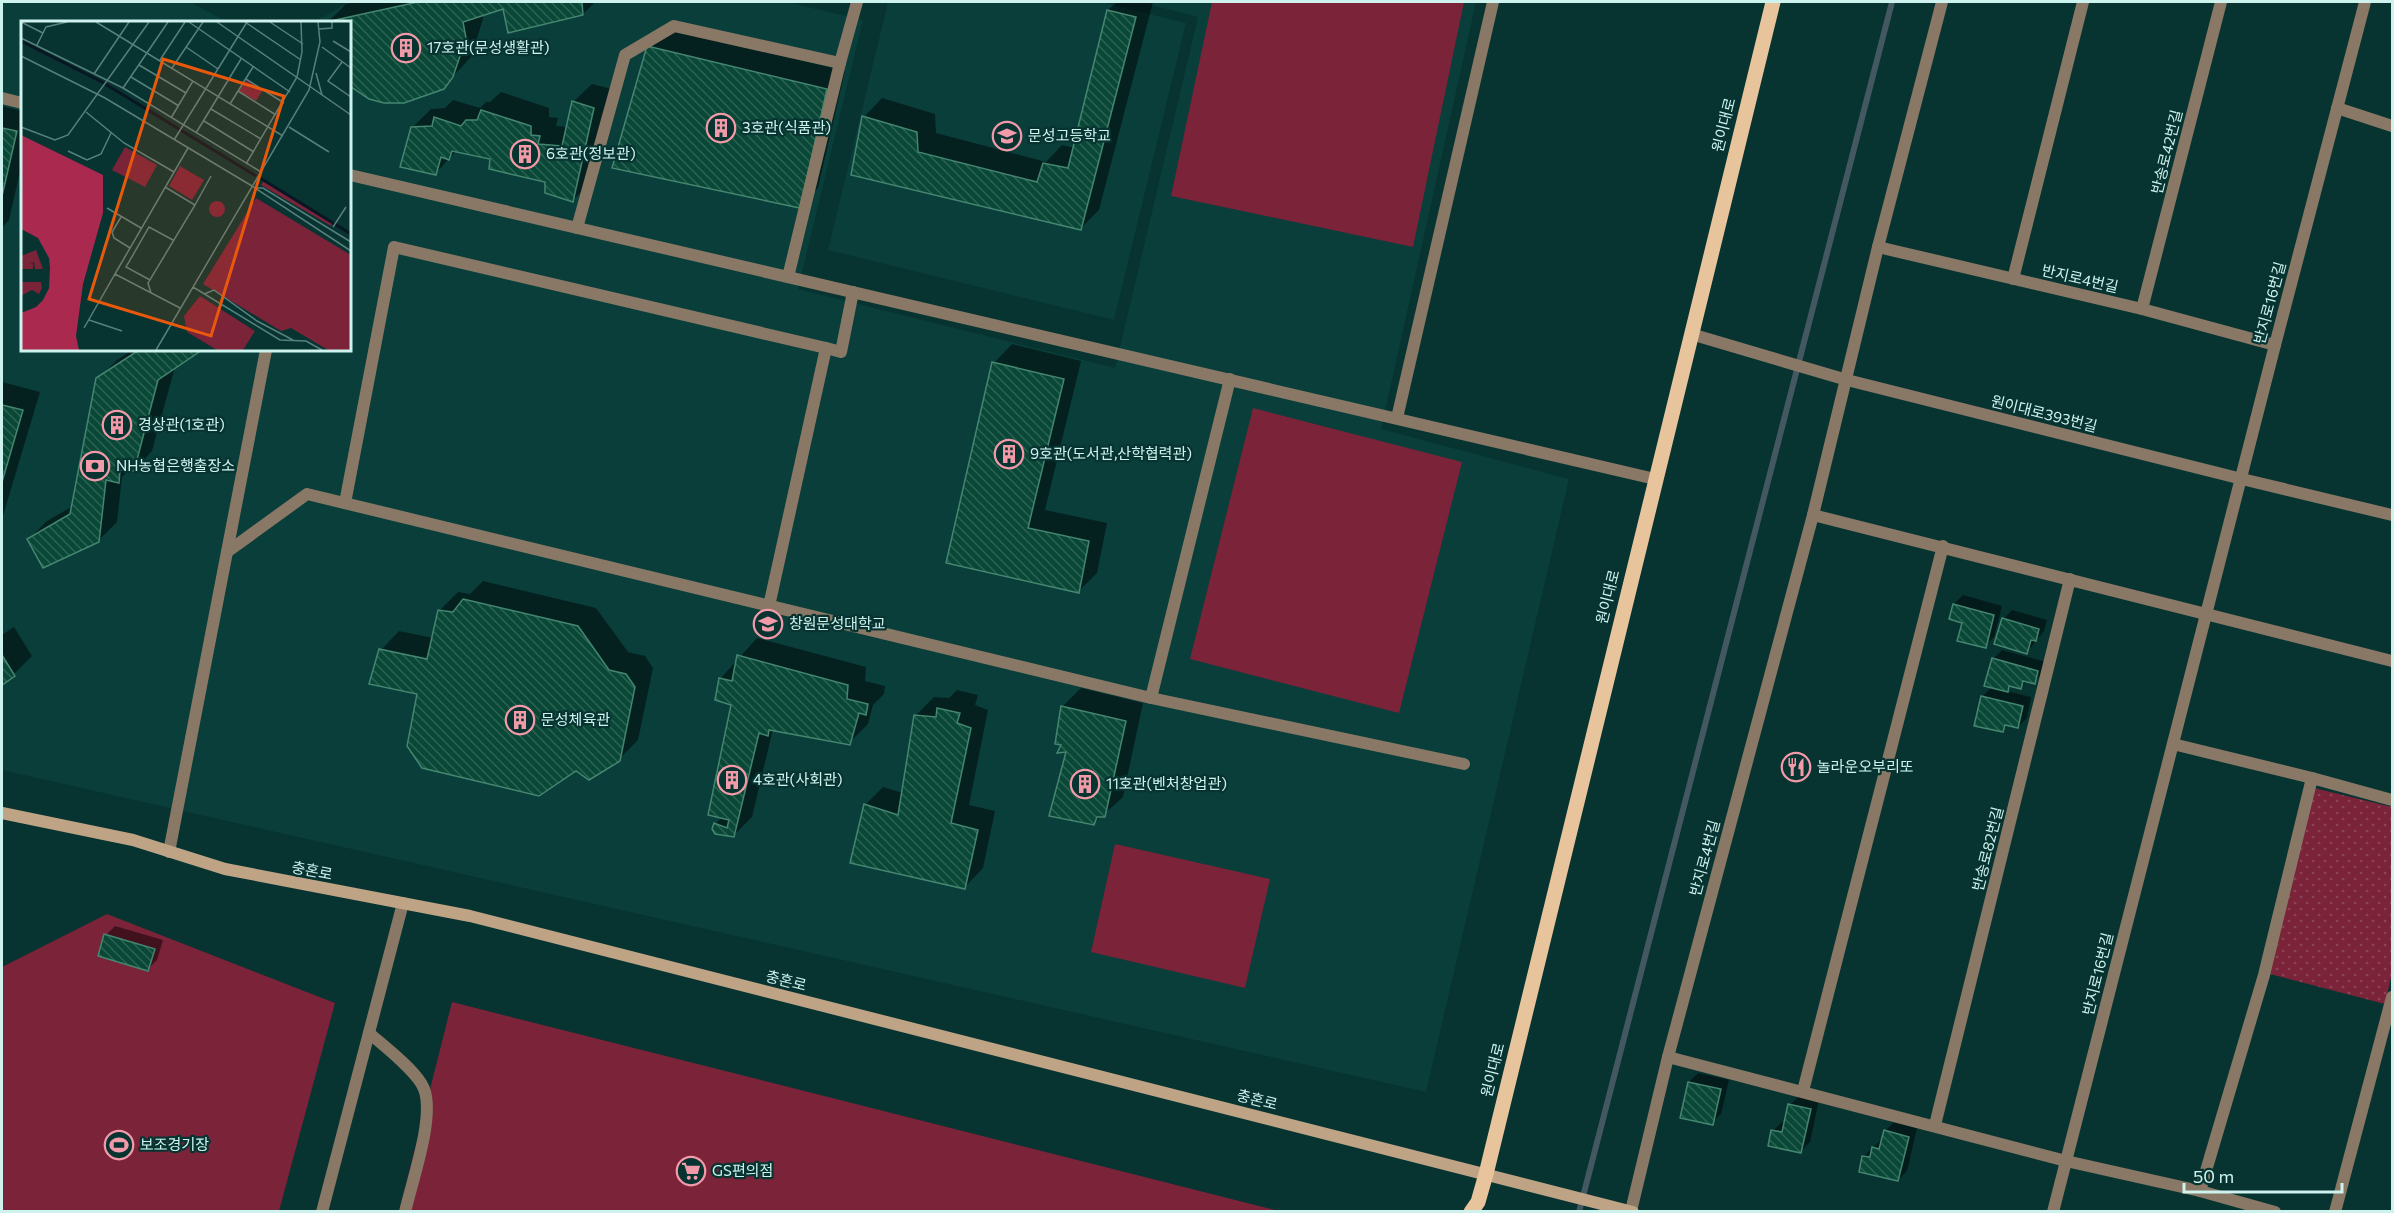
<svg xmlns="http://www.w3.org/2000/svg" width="2394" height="1213" viewBox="0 0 2394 1213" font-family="Commissioner,'Noto Sans KR',sans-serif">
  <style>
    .built { fill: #093e3b }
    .park { fill: url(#park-dots) }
    .pitch { fill: #7a2339 }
    .shadow { fill: #0007 }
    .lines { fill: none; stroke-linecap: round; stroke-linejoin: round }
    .stream { stroke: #445861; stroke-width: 6 }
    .building { fill: url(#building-back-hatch); stroke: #44866f; stroke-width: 1.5 }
    .minor { stroke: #897865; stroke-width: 12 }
    .secondary { stroke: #bea385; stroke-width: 12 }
    .primary { stroke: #e8c49d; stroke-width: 15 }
    .labels { text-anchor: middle; stroke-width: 4.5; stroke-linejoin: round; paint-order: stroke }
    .poi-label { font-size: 15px; fill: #cef3ef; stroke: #073331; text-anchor: start }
    .street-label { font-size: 15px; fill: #cef3ef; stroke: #073331 }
    .inset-river { fill: none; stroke: #091624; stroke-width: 3 }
    .inset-road { fill: none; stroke: #57807d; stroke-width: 1.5 }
    .view { fill: #e8590c; fill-opacity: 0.15; stroke: #e8590c; stroke-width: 3 }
    .inset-edge { fill: none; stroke: #cef3ef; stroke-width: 3 }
  </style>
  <defs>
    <pattern id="park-dots" width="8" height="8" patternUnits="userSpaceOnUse" patternTransform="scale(1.5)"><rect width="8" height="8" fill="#7a2339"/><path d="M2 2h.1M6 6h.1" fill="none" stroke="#8c4356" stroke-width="1.8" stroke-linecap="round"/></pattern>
    <pattern id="building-back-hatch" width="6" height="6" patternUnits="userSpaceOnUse" patternTransform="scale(1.5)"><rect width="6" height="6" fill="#094736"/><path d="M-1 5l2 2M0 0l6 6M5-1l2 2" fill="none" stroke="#2c6253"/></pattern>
  </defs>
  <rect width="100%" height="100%" fill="#073331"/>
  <!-- built -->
  <g class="built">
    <path d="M2 2H190L227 22H22V350H350V22H314L349 2H787L863 20 798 289 1115 368 1198 17 1139 2H1476L1381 429 1569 479 1426 1092 2 770Z"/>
    <path d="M888 2H1100L1186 23 1114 320 828 250Z"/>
  </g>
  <!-- park -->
  <path class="park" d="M2314 788 2392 807V973L2385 1004 2270 974Z"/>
  <!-- pitch -->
  <g class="pitch">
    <path d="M1212 2H1464L1413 247 1171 196Z"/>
    <path d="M1253 408 1462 462 1399 713 1190 659Z"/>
    <path d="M1115 844 1270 879 1245 988 1091 952Z"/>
    <path d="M107 914 335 1003 279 1211 2 1212V967Z"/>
    <path d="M452 1002 1279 1211 399 1212Z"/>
  </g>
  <!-- shadow -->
  <g class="shadow">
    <path d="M356 2H595L583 14 504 7 482 14 483 19 471 57 443 87 370 97 350 84V22H328L346 4Z"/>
    <path d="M1117 2H1153L1099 210 1081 228 852 174 864 117 882 98 935 114 936 133 1046 162 1062 145 1075 148 1108 10Z"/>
    <path d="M667 28 845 71 818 188 800 206 648 46Z"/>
    <path d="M592 84 612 89 591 182 573 200 547 181 492 158 457 150 435 174 412 128 431 109 445 108 453 100 480 108 486 102H490L501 92 549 108V117L558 118 556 126 568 127 573 102Z"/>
    <path d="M2 106 22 111V163L9 220 2 228Z"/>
    <path d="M1012 344 1081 361 1045 510 1107 523 1097 573 1079 591 948 562 994 363Z"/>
    <path d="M132 350H199L175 367 152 451 134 470 130 469 122 477 117 522 98 541 29 539 47 521 73 506 98 379 117 360Z"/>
    <path d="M2 382 40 392 2 519Z"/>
    <path d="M483 581 596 608 628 652 645 656 653 668 638 740 619 759 576 770 419 693 381 650 399 631 433 638 440 610 458 592 470 594Z"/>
    <path d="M1963 595 2002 606 1994 637 1985 646 1964 622 1954 604Z"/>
    <path d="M2012 610 2047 620 2044 631 2027 652 2003 619Z"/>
    <path d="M14 627 32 656 14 674 2 683V635Z"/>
    <path d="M757 638 866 667 865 681 885 686 884 694 873 705 868 724 849 743 773 729 752 817 734 835 715 824 722 817 733 704 720 679Z"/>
    <path d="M2002 650 2046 662 2043 673 2034 682 2028 680 2020 688 2012 685 2006 691 2031 697 2027 718 2018 727 2009 724 2002 731 1982 697 1993 686V659Z"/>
    <path d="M1081 688 1143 703 1123 797 1093 824 1068 751 1063 744 1062 707Z"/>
    <path d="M957 690 978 695 975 705 988 710 969 805 995 811 983 868 965 887 865 805 883 787 903 793 916 715 934 697 949 698Z"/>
    <path d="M115 926 163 940 157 960 148 969 106 935Z"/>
    <path d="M1698 1073 1729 1080 1721 1114 1712 1123 1689 1082Z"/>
    <path d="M1799 1096 1819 1100 1810 1142 1801 1151 1773 1131 1782 1122 1786 1123 1790 1105Z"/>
    <path d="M1894 1122 1917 1128 1907 1171 1898 1180 1864 1156 1882 1139 1885 1131Z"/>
  </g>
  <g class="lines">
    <!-- stream -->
    <path class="stream" d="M1579 1212 1892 2"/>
  </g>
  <!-- building -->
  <g class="building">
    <path d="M418 2H582L583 15 508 33 503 9 463 22 466 38 453 77 444 89 404 103H384L369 99 350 86V22H326Z"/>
    <path d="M1107 10 1136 17 1081 230 851 175 862 116 917 132 918 152 1037 182 1043 163 1068 168Z"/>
    <path d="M647 46 827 89 800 208 612 168Z"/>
    <path d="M572 101 594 108 573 202 545 193V182L489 169 490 159 452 151 449 160 441 157 436 175 400 167 411 127 432 126 434 117 461 126 466 120H477L481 110 531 126V135L540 136 538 144 562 146Z"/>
    <path d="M2 128 17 131 2 196Z"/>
    <path d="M139 350H202L158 380 134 471 120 470 119 483 106 480 99 542 43 568 27 539 70 514 96 378Z"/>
    <path d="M992 362 1064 379 1028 528 1089 541 1079 593 946 563Z"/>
    <path d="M2 405 23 410 2 482Z"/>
    <path d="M463 599 578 626 609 670 626 674 635 687 620 761 589 780 576 771 539 796 422 768 407 746 417 694 369 684 379 649 427 659 438 610 453 612Z"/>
    <path d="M1953 604 1994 615 1986 648 1957 641 1962 623 1949 619Z"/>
    <path d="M2002 618 2039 629 2036 641 2031 640 2027 654 1994 644Z"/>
    <path d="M2 655 15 676 2 685Z"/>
    <path d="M737 655 848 685 847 699 868 704 866 715 859 713 850 745 769 730 768 736 759 733 734 837 715 834 712 829 714 823 727 828 729 820 708 815 731 705 715 700 719 678 732 681Z"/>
    <path d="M1992 658 2038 671 2035 684 2023 681 2021 689 2009 686 2008 692 1984 686Z"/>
    <path d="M1981 696 2023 706 2018 728 2005 725 2003 732 1974 726Z"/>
    <path d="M1061 706 1126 721 1105 817H1097L1094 825 1049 816 1066 752 1057 753 1061 745 1055 744Z"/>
    <path d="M937 708 960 713 957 723 971 728 951 823 978 830 965 889 850 863 864 804 898 815 914 715 936 717Z"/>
    <path d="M104 934 155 949 148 971 98 956Z"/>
    <path d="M1688 1082 1721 1089 1713 1125 1680 1118Z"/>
    <path d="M1788 1104 1811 1109 1801 1153 1768 1146 1771 1130 1782 1132Z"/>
    <path d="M1884 1130 1909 1137 1898 1181 1859 1172 1862 1156 1870 1157 1872 1147 1879 1149Z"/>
  </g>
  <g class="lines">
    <!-- minor -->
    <g class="minor">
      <path d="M2 98 22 103"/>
      <path d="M2337 108 2392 126"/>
      <path d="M350 175 1655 479"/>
      <path d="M577 228 625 55 674 26 840 63"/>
      <path d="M1878 247 2142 309 2275 345"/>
      <path d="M788 277 840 63 857 2"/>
      <path d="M2013 279 2083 2"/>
      <path d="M2142 309 2221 2"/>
      <path d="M1691 334 1847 380 2242 479 2392 515"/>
      <path d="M826 348 841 352 853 292"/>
      <path d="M1397 418 1493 2"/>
      <path d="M345 503 394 247 826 348 769 606"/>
      <path d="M1813 515 2392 661"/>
      <path d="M227 552 307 494 1151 698 1230 379"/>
      <path d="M1151 698 1464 764"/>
      <path d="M2173 744 2312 778 2392 800"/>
      <path d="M169 852 266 350"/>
      <path d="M369 1033C383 1045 418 1072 424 1089 435 1117 412 1181 405 1212"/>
      <path d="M1668 1057 2066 1161 2200 1191 2275 1212"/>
      <path d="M1803 1091 1943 546"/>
      <path d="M1935 1125 2070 579"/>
      <path d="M2200 1191 2264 975 2312 778"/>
      <path d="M1631 1211 1668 1057 1813 515 1878 247 1942 2"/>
      <path d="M322 1212 403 903"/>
      <path d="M2053 1212 2275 345 2365 2"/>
      <path d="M2335 1212 2392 997"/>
    </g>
    <!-- secondary -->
    <path class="secondary" d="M2 813 133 840 225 869 470 916 1633 1212"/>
    <!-- primary -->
    <path class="primary" d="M1471 1212 1478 1202 1486 1174 1773 2"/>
  </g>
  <!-- icons -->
  <defs>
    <g id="building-ring" transform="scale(1.5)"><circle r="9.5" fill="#073331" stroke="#f39aa9" stroke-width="1.5"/><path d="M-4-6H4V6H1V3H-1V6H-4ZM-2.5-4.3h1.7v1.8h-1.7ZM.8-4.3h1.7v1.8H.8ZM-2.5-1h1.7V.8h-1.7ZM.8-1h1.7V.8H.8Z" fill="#f39aa9"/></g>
    <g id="school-ring" transform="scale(1.5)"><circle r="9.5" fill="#073331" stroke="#f39aa9" stroke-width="1.5"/><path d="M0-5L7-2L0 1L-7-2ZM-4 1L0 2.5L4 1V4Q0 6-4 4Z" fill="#f39aa9"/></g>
    <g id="bank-ring" transform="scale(1.5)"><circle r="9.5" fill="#073331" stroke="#f39aa9" stroke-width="1.5"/><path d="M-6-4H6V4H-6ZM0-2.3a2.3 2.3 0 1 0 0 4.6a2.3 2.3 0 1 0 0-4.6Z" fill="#f39aa9"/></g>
    <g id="university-ring" transform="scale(1.5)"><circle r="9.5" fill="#073331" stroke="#f39aa9" stroke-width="1.5"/><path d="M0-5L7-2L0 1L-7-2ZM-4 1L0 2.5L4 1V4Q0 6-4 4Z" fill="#f39aa9"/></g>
    <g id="restaurant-ring" transform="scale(1.5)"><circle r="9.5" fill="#073331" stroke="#f39aa9" stroke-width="1.5"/><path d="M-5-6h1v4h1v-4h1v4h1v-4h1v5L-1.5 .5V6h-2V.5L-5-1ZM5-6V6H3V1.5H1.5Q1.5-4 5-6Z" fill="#f39aa9"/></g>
    <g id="stadium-ring" transform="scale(1.5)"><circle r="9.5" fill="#073331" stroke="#f39aa9" stroke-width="1.5"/><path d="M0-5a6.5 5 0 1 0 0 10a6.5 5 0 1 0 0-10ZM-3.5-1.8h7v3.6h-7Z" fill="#f39aa9"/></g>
    <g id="supermarket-ring" transform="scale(1.5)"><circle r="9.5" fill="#073331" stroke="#f39aa9" stroke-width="1.5"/><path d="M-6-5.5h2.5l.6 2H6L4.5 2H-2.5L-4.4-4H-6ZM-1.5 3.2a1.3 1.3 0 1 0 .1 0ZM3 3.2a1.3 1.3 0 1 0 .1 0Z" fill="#f39aa9"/></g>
  </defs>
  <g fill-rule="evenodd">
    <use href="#building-ring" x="406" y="48"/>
    <use href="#building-ring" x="721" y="128"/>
    <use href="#school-ring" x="1007" y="136"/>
    <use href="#building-ring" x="525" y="154"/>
    <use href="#building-ring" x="117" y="425"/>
    <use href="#building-ring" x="1009" y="454"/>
    <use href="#bank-ring" x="95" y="466"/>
    <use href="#university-ring" x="768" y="624"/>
    <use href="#building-ring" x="520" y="720"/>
    <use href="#restaurant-ring" x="1796" y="767"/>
    <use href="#building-ring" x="732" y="780"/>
    <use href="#building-ring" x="1085" y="784"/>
    <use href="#stadium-ring" x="119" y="1145"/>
    <use href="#supermarket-ring" x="691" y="1171"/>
  </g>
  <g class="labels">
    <!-- poi labels -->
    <g class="poi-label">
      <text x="427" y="53">17호관(문성생활관)</text>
      <text x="742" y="133">3호관(식품관)</text>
      <text x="1028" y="141">문성고등학교</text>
      <text x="546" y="159">6호관(정보관)</text>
      <text x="138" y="430">경상관(1호관)</text>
      <text x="1030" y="459">9호관(도서관,산학협력관)</text>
      <text x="116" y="471">NH농협은행출장소</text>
      <text x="789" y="629">창원문성대학교</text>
      <text x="541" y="725">문성체육관</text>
      <text x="1817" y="772">놀라운오부리또</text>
      <text x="753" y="785">4호관(사회관)</text>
      <text x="1106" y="789">11호관(벤처창업관)</text>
      <text x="140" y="1150">보조경기장</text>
      <text x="712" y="1176">GS편의점</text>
    </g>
    <!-- street labels -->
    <g class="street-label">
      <text transform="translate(1724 125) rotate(-76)" y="5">원이대로</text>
      <text transform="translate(2167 152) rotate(-76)" y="5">반송로42번길</text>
      <text transform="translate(2080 279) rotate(13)" y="5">반지로4번길</text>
      <text transform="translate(2270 303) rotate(-75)" y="5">반지로16번길</text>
      <text transform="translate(2044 414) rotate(14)" y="5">원이대로393번길</text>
      <text transform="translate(1608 597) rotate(-76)" y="5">원이대로</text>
      <text transform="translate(1988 849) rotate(-76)" y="5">반송로82번길</text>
      <text transform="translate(1705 858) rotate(-75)" y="5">반지로4번길</text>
      <text transform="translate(312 871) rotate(11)" y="5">충혼로</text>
      <text transform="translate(2098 974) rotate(-76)" y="5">반지로16번길</text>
      <text transform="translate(786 981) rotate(14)" y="5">충혼로</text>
      <text transform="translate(1493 1070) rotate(-76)" y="5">원이대로</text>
      <text transform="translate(1257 1100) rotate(14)" y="5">충혼로</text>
    </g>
  </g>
  <!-- overview -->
  <g transform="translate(21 21)">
    <rect width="330" height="330" fill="#073331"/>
    <path d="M0 114 82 154V192L62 263 55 315 58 329H0V292L15 286 22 279 28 267 29 247 28 237 17 217 0 208Z" fill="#aa294e"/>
    <path d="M225 59 242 69 235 80 218 70ZM243 159 312 201 310 205 240 164ZM15 229 22 248H14L13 241 8 243 12 242V248H1V261H20L21 267 18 273 11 269 0 275V242L4 241H0V235Z" fill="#7a2339"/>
    <path d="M104 126 136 144 124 166 91 149ZM159 145 183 159 171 179 148 165ZM235 177 330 234V329H307L270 307 260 310 182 263ZM188 188a8 8 0 1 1 16 0a8 8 0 1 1-16 0ZM179 275 234 310 222 329H196L166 311 163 295Z" fill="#7a2339"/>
    <path class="inset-river" d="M0 20 81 61 235 155M239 157 330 213"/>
    <path class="inset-road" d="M0 1 22 12M75 1 262 115M168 1 269 71M196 1 330 94M224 1 280 39M249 1 282 23M298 8 311 7V1M0 17 102 67 240 151M312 20 330 31M16 24 25 6 46 1M165 26 197 48M301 26 330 47M0 35 84 77 231 165 330 230M139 39 164 1M321 41 307 60 330 76M118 44 165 72M151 47 182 1M295 52 301 74M73 53 108 1M110 56 158 85M225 58 263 82M102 67 147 1M217 70 255 94M209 83 232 46M190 88 240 118M65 91 103 122 153 151M150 97 172 60M183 100 233 131M0 106 34 119 47 114 128 1M268 106 308 131M175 112 220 38M153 119 226 1M47 130 66 139 80 133 90 112M225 143 276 56 281 31 280 1M234 167H242L330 221M174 184 190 155M86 187 120 207M100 196 91 211 93 217 109 227M312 206 325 186M94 253 167 127M129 259 105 246 128 206 152 219M172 266 259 319 285 320 301 329M130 272 127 262 174 184 144 166M183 273 193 269 236 300 272 319M68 299 101 310M63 307 94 253 159 287M135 329 288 69 299 21 297 1"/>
    <path class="view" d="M142 38 263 75 190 315 68 278Z"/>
    <rect width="330" height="330" class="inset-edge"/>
  </g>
  <!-- border -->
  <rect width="2394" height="1213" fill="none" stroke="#cef3ef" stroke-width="6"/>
  <!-- scale -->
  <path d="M2184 1183v9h158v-9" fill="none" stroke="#cef3ef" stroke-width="3"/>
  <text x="2193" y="1183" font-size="18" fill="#cef3ef" stroke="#073331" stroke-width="4.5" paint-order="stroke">50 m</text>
</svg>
